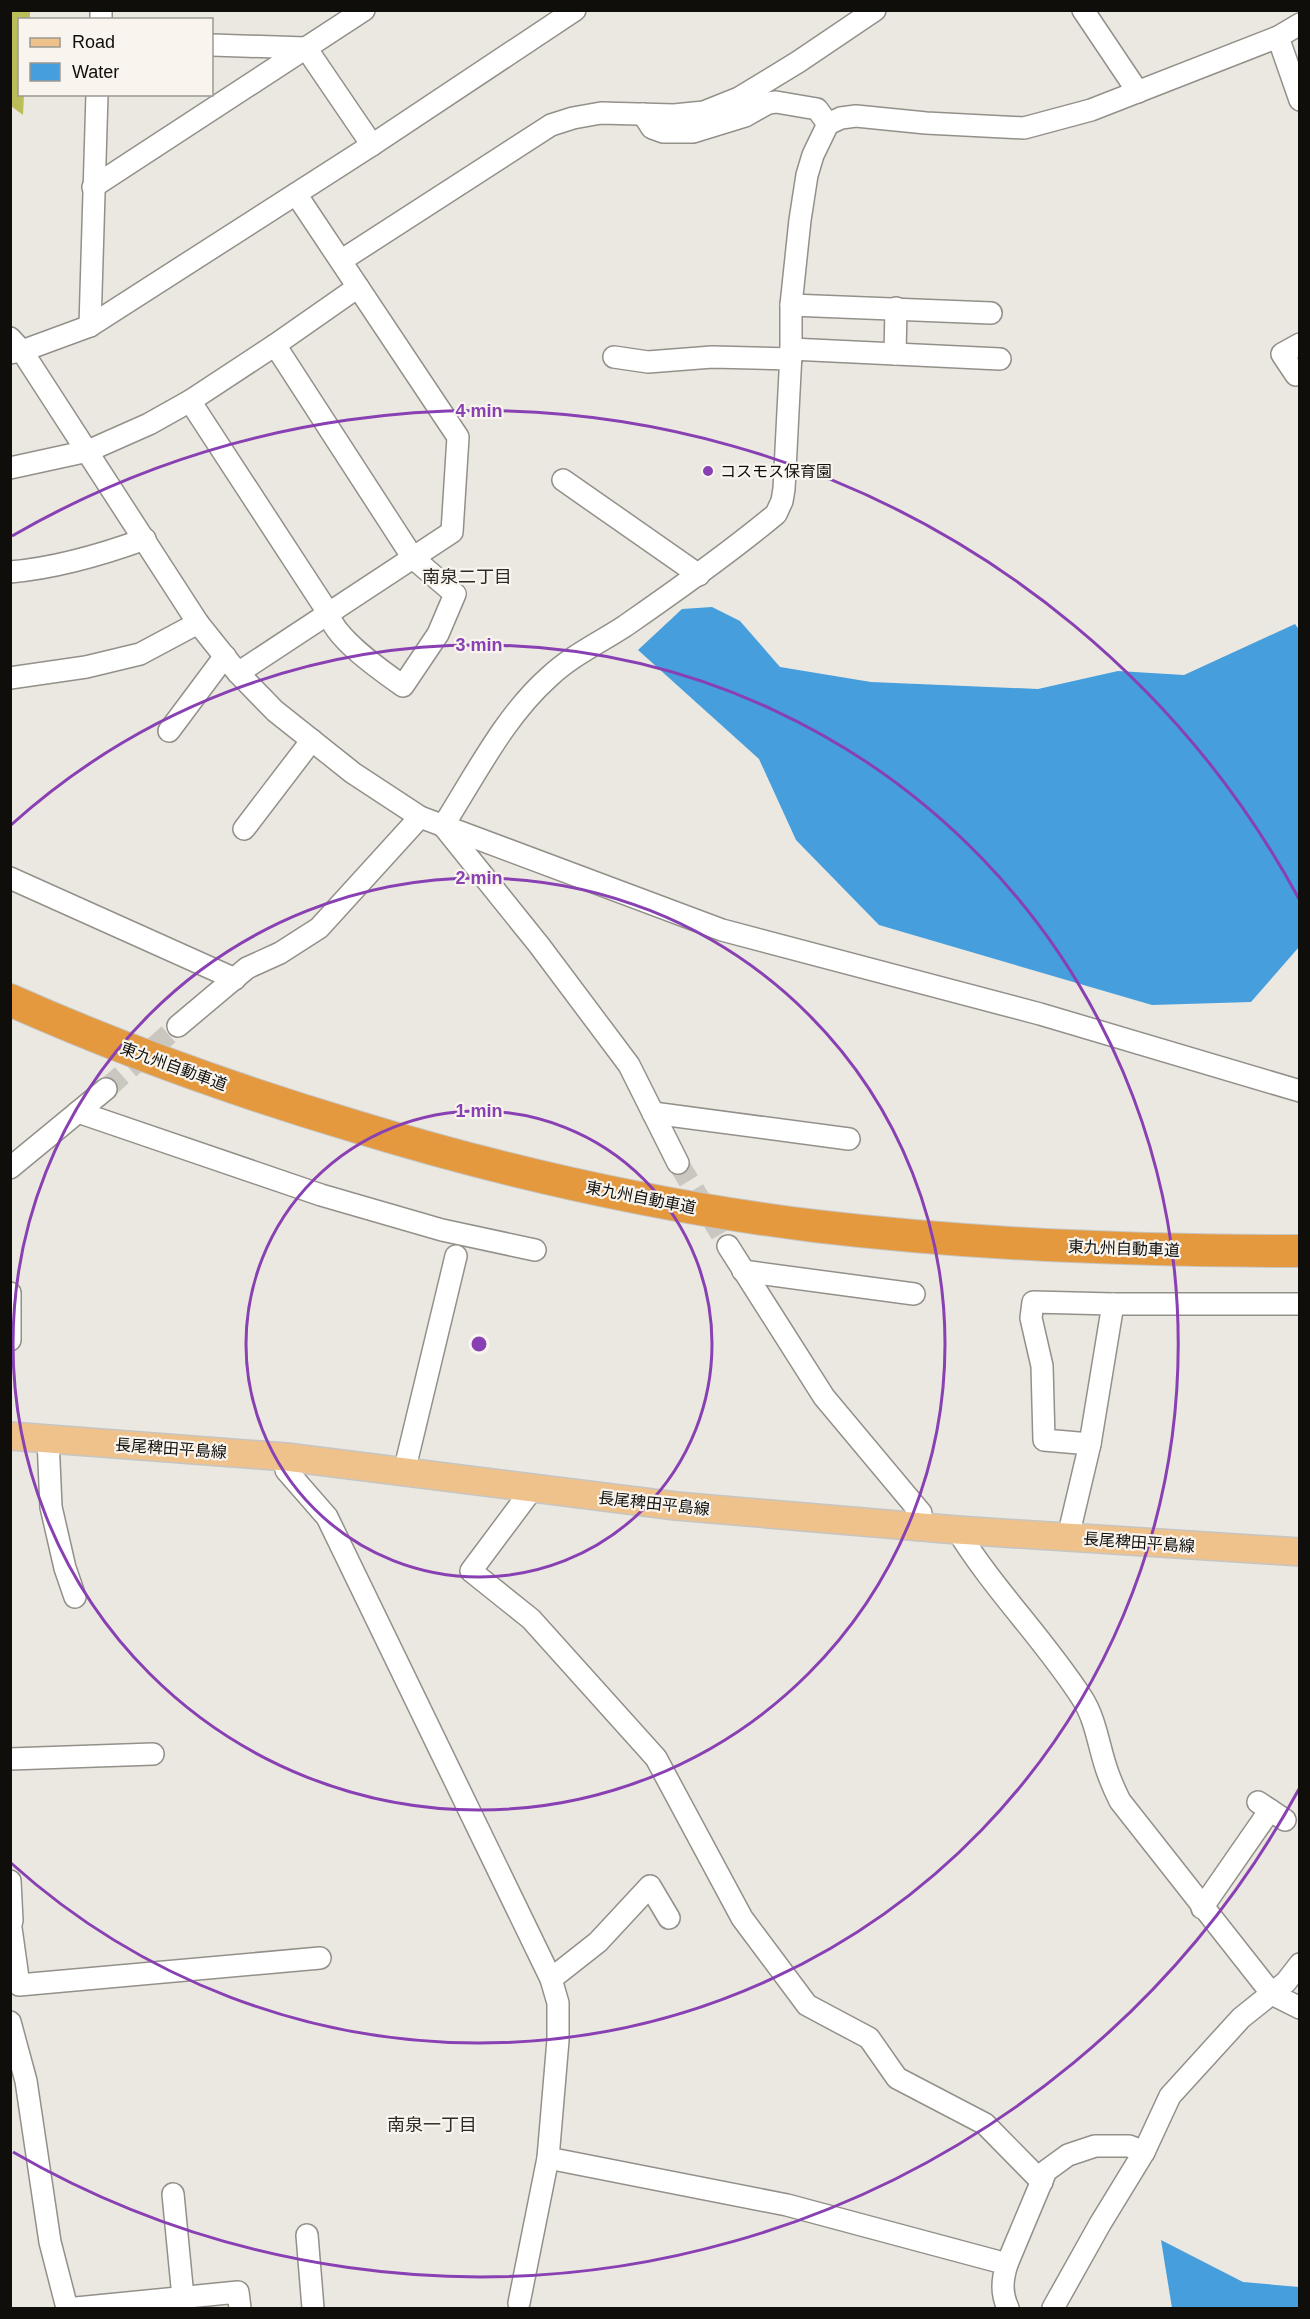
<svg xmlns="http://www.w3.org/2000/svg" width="1310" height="2319" viewBox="0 0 1310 2319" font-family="Helvetica,'Noto Sans JP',sans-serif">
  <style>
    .forest { fill: #bbbe58 }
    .water { fill: #469edd }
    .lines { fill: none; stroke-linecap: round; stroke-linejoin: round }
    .minor-tunnel { stroke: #cac7c1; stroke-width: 21; stroke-dasharray: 21 10; stroke-linecap: butt }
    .minor-casing { stroke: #93908a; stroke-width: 24 }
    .major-casing { stroke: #c5c5c4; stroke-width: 30 }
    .highway-casing { stroke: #c5c5c4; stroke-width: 34 }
    .minor { stroke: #fff; stroke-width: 21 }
    .major { stroke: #efc28b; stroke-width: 27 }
    .highway { stroke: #e4993e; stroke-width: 32 }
    .ring { fill: none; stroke: #8840b3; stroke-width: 3 }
    .poi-dot { fill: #8840b3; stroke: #f9f5ee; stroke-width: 2 }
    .labels { text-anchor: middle; stroke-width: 4.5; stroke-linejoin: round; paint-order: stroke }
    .poi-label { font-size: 16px; fill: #0f0e0b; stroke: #f9f5ee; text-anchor: start }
    .street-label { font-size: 16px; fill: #0f0e0b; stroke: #f9f5ee }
    .neighbourhood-label { font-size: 18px; fill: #2d2a25; stroke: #f9f5ee }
    .centre { fill: #8840b3; stroke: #f9f5ee; stroke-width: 3 }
    .ring-label { font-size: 18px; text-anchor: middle; font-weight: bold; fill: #8840b3; stroke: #f9f5ee; stroke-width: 4.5; stroke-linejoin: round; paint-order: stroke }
  </style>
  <rect width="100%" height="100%" fill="#ebe8e1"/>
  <!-- forest -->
  <path class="forest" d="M10 11H30V19L20 20V94L24 95 23 115 11 106Z"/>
  <!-- water -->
  <g class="water">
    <path d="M712 607 740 621 780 667 871 682 1038 689 1118 671 1184 675 1295 624 1300 631 1299 947 1251 1002 1152 1005 879 925 796 840 759 759 638 650 682 609Z"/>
    <path d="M1161 2240 1243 2282 1299 2287V2308H1172Z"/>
  </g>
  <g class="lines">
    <!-- minor-tunnel -->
    <g class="minor-tunnel">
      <path d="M106 1089 178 1026"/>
      <path d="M678 1163 728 1246"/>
    </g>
    <!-- minor casing -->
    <g class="minor-casing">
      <g id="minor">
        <path d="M1083 10 1138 92"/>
        <path d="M101 20V10"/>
        <path d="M1278 37 1300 100"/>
        <path d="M212 45 306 48"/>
        <path d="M306 48 372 145"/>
        <path d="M643 114 652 128 663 132H693L745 116 768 103 776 102 817 109 828 124"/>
        <path d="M93 187 364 10"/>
        <path d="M342 260 551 125 573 118 601 113 674 115 704 112 739 98 798 62 875 10"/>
        <path d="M791 305 991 313"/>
        <path d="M90 326 97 94"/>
        <path d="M10 338 22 351 198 623 238 673 275 711 353 773 420 817 722 930 1040 1014 1300 1091"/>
        <path d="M791 349 1000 359"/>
        <path d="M10 353 22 351 90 326 372 145 575 10"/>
        <path d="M895 354 896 308"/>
        <path d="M614 357 648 362 712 357 791 359"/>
        <path d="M1296 375 1282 354 1300 344"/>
        <path d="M190 401 329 614C334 638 382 671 403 686L438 634 455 594 413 558 275 345"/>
        <path d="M10 468 88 451 149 424 190 401 275 345 358 287"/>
        <path d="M563 480 699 575"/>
        <path d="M10 572C57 568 101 555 145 539"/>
        <path d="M238 673 452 532 458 437 296 194"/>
        <path d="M10 678 86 667 140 654 198 623"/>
        <path d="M169 731 225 656"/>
        <path d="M443 826C475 776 504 717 549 677 571 656 599 643 625 626 677 590 728 554 776 514L782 501 784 489 791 353V305L800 220 807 175 813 155 828 124 841 118 856 116 926 123 1024 128 1091 110 1278 37 1300 24"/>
        <path d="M444 827 539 945 629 1065 678 1163"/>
        <path d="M244 829 312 740"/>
        <path d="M10 878 235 979"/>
        <path d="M178 1026 247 968 280 953 319 928 420 817"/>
        <path d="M78 1112 321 1195 442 1230 535 1250"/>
        <path d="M653 1113 849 1139"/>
        <path d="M10 1168 106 1089"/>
        <path d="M728 1246 824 1397 921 1513 922 1527"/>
        <path d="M743 1271 914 1294"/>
        <path d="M10 1293V1340"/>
        <path d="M48 1439 51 1507 65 1568 75 1597"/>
        <path d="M1090 1444 1044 1440 1042 1366 1031 1318 1033 1302 1113 1304"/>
        <path d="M286 1457V1470L327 1517 551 1979 558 2003V2040L548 2158 787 2205 1007 2264C1002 2280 1001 2293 1008 2308"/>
        <path d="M404 1472 456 1256"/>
        <path d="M533 1488 471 1571 531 1619 656 1758 742 1918 807 2005 869 2038 897 2078 985 2124 1042 2182"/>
        <path d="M957 1530C994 1590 1044 1639 1082 1698 1097 1721 1099 1751 1109 1776 1112 1784 1116 1793 1120 1801L1272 1994 1300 2008"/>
        <path d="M1068 1537 1090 1444 1113 1304H1300"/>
        <path d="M10 1759 153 1754"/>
        <path d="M1270 1810 1285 1820"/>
        <path d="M10 1881 12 1921"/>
        <path d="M1202 1908 1270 1810 1258 1802"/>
        <path d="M10 1921 19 1985 320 1958"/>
        <path d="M551 1979 598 1942 650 1886 669 1918"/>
        <path d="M10 2022 26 2081 50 2242 67 2308"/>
        <path d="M173 2194 183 2297"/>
        <path d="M307 2235 313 2308"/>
        <path d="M1007 2264 1046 2171 1068 2155 1095 2146H1129L1144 2152"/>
        <path d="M519 2303 548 2158"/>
        <path d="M76 2308 238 2292 240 2308"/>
        <path d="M1053 2308 1100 2224 1144 2152 1170 2096 1241 2018 1286 1982 1300 1964"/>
      </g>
    </g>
    <!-- major casing -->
    <g class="major-casing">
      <path id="major" d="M10 1436 286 1457 676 1506 957 1530 1300 1552"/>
    </g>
    <!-- highway casing -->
    <g class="highway-casing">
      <path id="highway" d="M10 1000C122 1050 237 1091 354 1126 504 1172 659 1207 815 1226 976 1245 1138 1251 1300 1251"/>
    </g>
    <!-- minor -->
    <use href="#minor" class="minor"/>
    <!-- major -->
    <use href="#major" class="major"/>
    <!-- highway -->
    <use href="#highway" class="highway"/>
  </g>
  <!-- distance rings -->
  <g class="ring">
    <circle cx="479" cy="1344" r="233"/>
    <circle cx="479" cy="1344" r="466"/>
    <path d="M11 825A699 699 0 1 1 11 1863"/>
    <path d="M1299 1789A933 933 0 0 1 13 2152M12 536A933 933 0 0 1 1299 899"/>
  </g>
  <!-- markers -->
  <circle class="poi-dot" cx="708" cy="471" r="6"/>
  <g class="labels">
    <!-- poi labels -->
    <g class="poi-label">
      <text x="720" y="477">コスモス保育園</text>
    </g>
    <!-- street labels -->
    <g class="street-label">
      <text transform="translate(174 1066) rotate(20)" y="6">東九州自動車道</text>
      <text transform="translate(641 1197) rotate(11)" y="6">東九州自動車道</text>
      <text transform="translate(1124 1248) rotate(2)" y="6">東九州自動車道</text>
      <text transform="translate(171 1448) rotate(4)" y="6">長尾稗田平島線</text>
      <text transform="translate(654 1503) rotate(6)" y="6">長尾稗田平島線</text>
      <text transform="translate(1139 1542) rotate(4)" y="6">長尾稗田平島線</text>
    </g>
    <!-- neighbourhood labels -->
    <g class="neighbourhood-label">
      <text x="467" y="583">南泉二丁目</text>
      <text x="432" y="2131">南泉一丁目</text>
    </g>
  </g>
  <circle cx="479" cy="1344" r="9" class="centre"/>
  <g class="ring-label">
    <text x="479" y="417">4 min</text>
    <text x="479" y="651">3 min</text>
    <text x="479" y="884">2 min</text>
    <text x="479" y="1117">1 min</text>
  </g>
  <!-- border -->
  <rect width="1310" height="2319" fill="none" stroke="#0f0e0b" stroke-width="24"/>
  <!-- legend -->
  <rect x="18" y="18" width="195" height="78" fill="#f9f5ee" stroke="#9b9993" stroke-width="1.5"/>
  <rect x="30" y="38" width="30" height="9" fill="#efc28b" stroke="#9b9993" stroke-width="1.5"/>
  <text x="72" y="48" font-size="18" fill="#0f0e0b">Road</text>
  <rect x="30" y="63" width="30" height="18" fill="#469edd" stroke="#9b9993" stroke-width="1.5"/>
  <text x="72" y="78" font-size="18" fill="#0f0e0b">Water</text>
</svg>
